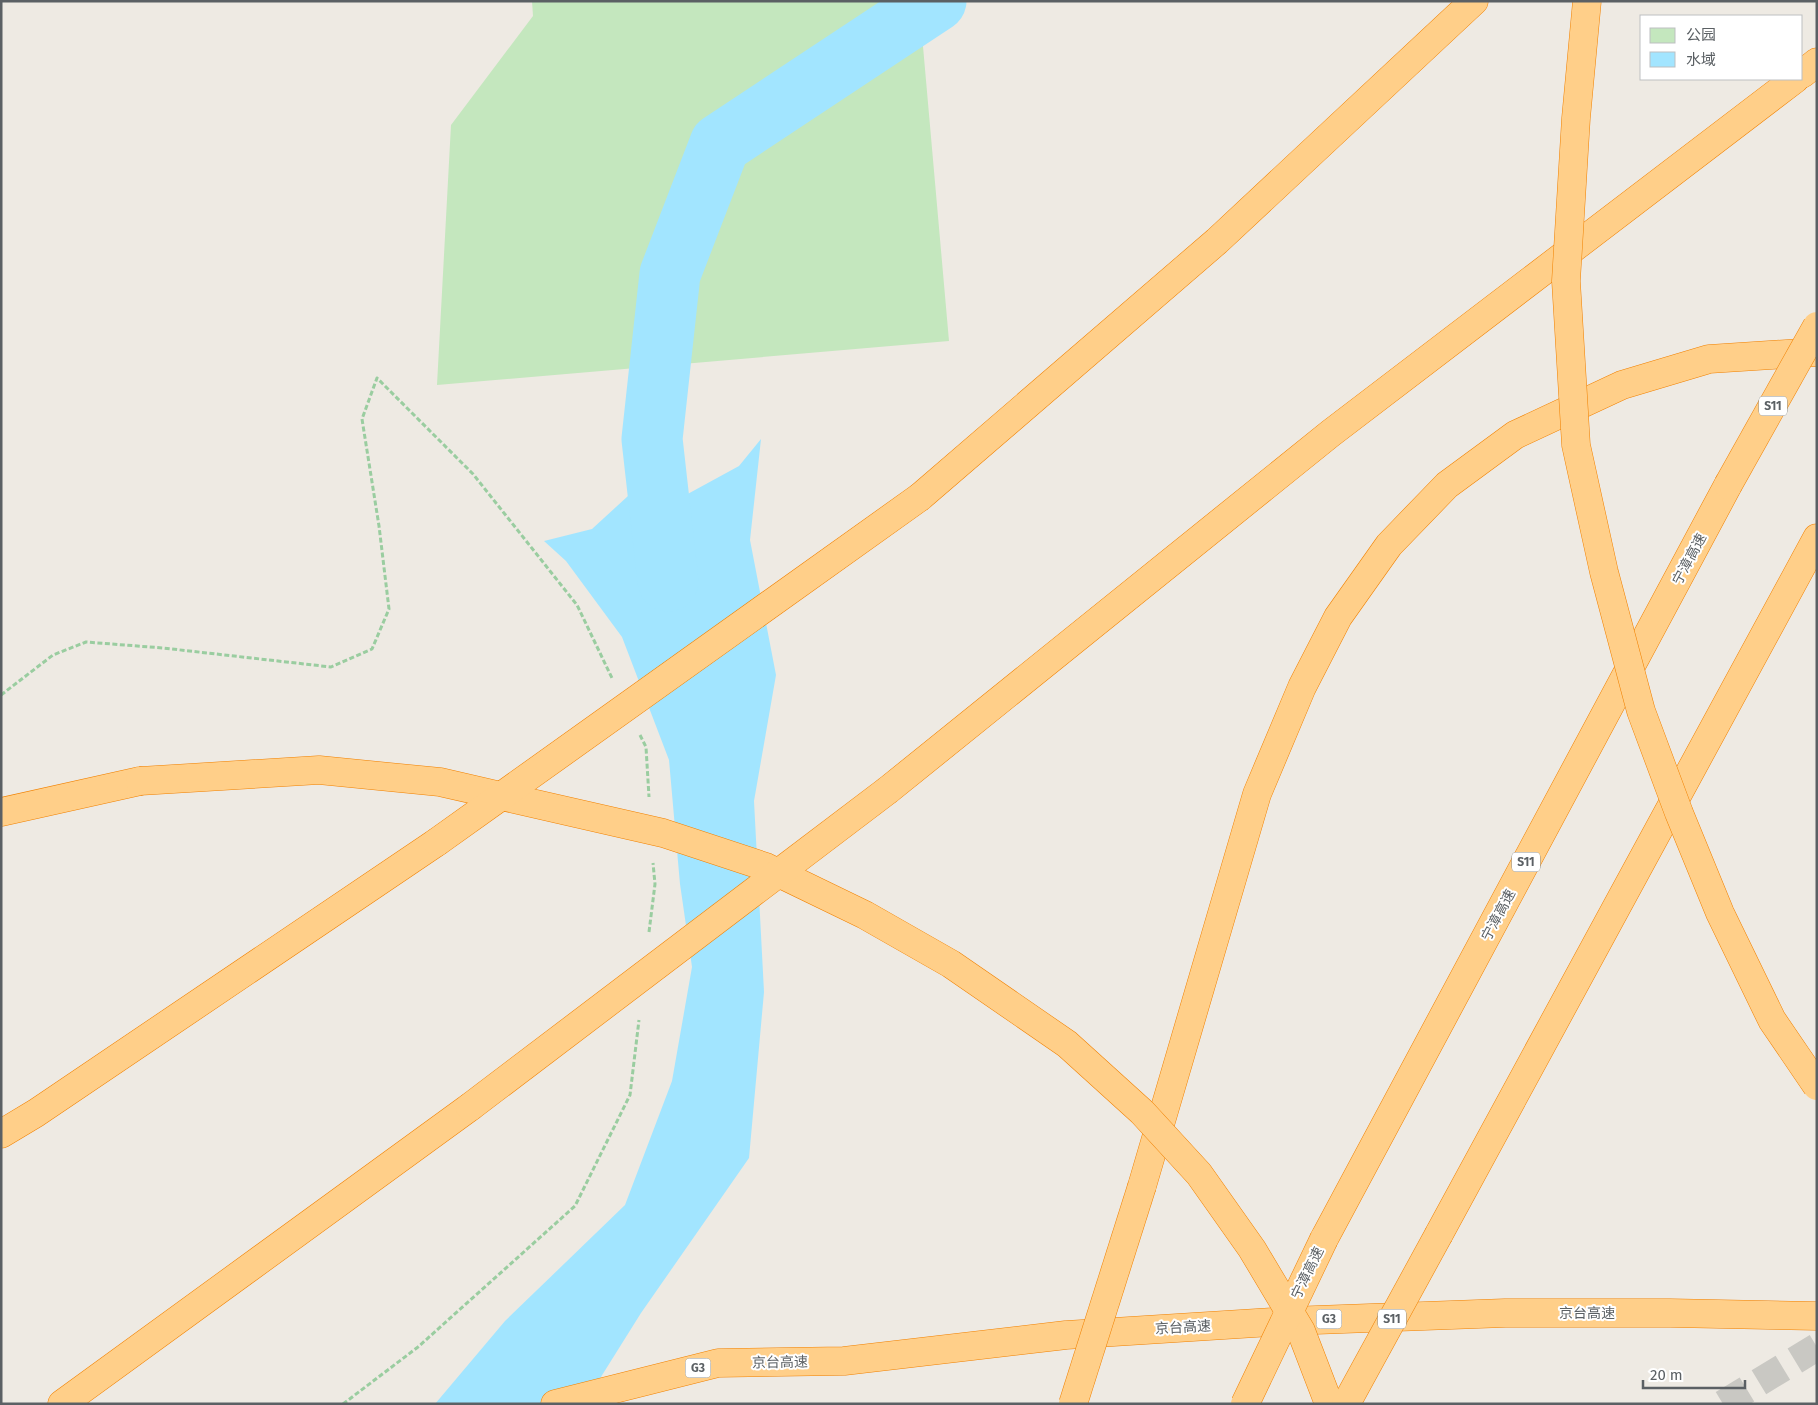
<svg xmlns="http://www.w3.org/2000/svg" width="1818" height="1405" viewBox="0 0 1818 1405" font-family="'Fira Sans','Noto Sans SC',sans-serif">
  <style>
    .green { fill: #c4e7be }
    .water { fill: #a2e5ff }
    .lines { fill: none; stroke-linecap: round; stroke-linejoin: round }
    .river { stroke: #a2e5ff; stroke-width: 61 }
    .major-tunnel { stroke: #c9c8c3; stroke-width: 28; stroke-dasharray: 28 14; stroke-linecap: butt }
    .highway-casing { stroke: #f18100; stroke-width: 29 }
    .path { stroke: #9acda0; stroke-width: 3; stroke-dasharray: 5 2.5; stroke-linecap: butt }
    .highway { stroke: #ffcf89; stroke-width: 28 }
    .highway-bridge-casing { stroke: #f18100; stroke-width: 29; stroke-linecap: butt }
    .highway-bridge { stroke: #ffcf89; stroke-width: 28 }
    .labels { text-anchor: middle; stroke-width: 4; stroke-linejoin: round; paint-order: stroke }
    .shield { fill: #fff; stroke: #8c9092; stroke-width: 1 }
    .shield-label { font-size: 12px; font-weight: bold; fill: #5b6064 }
    .street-label { font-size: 14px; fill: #5b6064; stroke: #fff }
  </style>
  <rect width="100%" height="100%" fill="#eeeae3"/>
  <!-- green -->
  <path class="green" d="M532 1H919L949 341 437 385 451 125 533 16Z"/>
  <!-- water -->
  <path class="water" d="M761 439 750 540 776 675 754 801 764 992 749 1158 641 1313 584 1404H435L505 1321 625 1205 672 1081 692 967 680 884 669 760 622 637 566 561 544 541 592 529 628 496H684L739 466Z"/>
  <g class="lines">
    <!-- river -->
    <path class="river" d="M668 581 652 439 670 274 720 144 936 1"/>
    <!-- major-tunnel -->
    <path class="major-tunnel" d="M1723 1404 1817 1347"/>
    <!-- highway casing -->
    <g class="highway-casing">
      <g id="highway">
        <path d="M1802 74 1817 62"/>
        <path d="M920 497 1217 241 1474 1"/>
        <path d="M888 790 1331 433 1795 79"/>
        <path d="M1 812 140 781"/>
        <path d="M1 1134 36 1113 437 842"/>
        <path d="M1142 1186 1257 794 1302 687 1338 617 1389 545 1447 485 1515 435 1622 385 1709 359 1817 352"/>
        <path d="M1439 1234 1817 538"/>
        <path d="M1324 1239 1728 485"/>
        <path d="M62 1404 470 1107"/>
        <path d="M555 1404 718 1363 844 1361 1066 1335 1289 1321 1505 1313H1670L1817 1316"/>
      </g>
    </g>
    <!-- path -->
    <g class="path">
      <path d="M1 695 53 655 86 642 163 648 331 667 372 649 389 609 379 526 362 419 377 378 473 474 577 605 612 678"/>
      <path d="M640 735 646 747 649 797"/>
      <path d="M649 932 655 884 653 863"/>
      <path d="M343 1404 418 1347 575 1206 630 1095 639 1020"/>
    </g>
    <!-- highway -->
    <use href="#highway" class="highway"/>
    <!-- highway-bridge casing -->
    <g class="highway-bridge-casing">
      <g id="highway-bridge">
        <path d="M1587 1 1576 118 1566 281 1576 445 1604 572 1641 711 1679 813 1720 913 1772 1020 1817 1086"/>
        <path d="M1728 485 1817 326"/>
        <path d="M140 781 319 770 440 782 663 833 766 867 865 915 951 964 1067 1044 1142 1112 1199 1174 1252 1249 1301 1331 1329 1404"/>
        <path d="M437 842 920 497"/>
        <path d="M470 1107 888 790"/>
        <path d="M1073 1404 1142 1186"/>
        <path d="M1245 1404 1324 1239"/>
        <path d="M1346 1404 1439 1234"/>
      </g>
    </g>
    <!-- highway-bridge -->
    <use href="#highway-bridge" class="highway-bridge"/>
  </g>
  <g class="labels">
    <!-- shield labels -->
    <g class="shield">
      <rect x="1759" y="396.5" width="28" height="19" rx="4"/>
      <rect x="1512" y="852.5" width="28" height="19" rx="4"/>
      <rect x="1316.5" y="1309.5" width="25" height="19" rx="4"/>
      <rect x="1378" y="1309.5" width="28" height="19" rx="4"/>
      <rect x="685.5" y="1358.5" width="25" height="19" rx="4"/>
    </g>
    <g class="shield-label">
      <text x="1773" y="410">S11</text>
      <text x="1526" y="866">S11</text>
      <text x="1329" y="1323">G3</text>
      <text x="1392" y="1323">S11</text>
      <text x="698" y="1372">G3</text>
    </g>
    <!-- street labels -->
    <g class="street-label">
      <text transform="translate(1689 559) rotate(-62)" y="5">宁漳高速</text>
      <text transform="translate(1498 915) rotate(-62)" y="5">宁漳高速</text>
      <text transform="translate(1307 1273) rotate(-64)" y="5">宁漳高速</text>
      <text x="1587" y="1318">京台高速</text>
      <text transform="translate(1183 1327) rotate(-3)" y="5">京台高速</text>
      <text transform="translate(780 1362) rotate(-1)" y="5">京台高速</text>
    </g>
  </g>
  <!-- border -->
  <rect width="1818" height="1405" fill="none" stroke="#5b6064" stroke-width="5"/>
  <!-- legend -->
  <rect x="1640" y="15" width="162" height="65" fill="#ffffff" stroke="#bdbfc1"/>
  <rect x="1650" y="28" width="25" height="15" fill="#c4e7be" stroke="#bdbfc1"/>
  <text x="1686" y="40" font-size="15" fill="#5b6064">公园</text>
  <rect x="1650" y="52" width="25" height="15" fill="#a2e5ff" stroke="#bdbfc1"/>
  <text x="1686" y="65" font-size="15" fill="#5b6064">水域</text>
  <!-- scale -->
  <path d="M1643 1380v8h102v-8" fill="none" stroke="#5b6064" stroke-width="2.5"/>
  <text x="1650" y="1380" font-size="15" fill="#5b6064" stroke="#ffffff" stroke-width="4" paint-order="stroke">20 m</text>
</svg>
